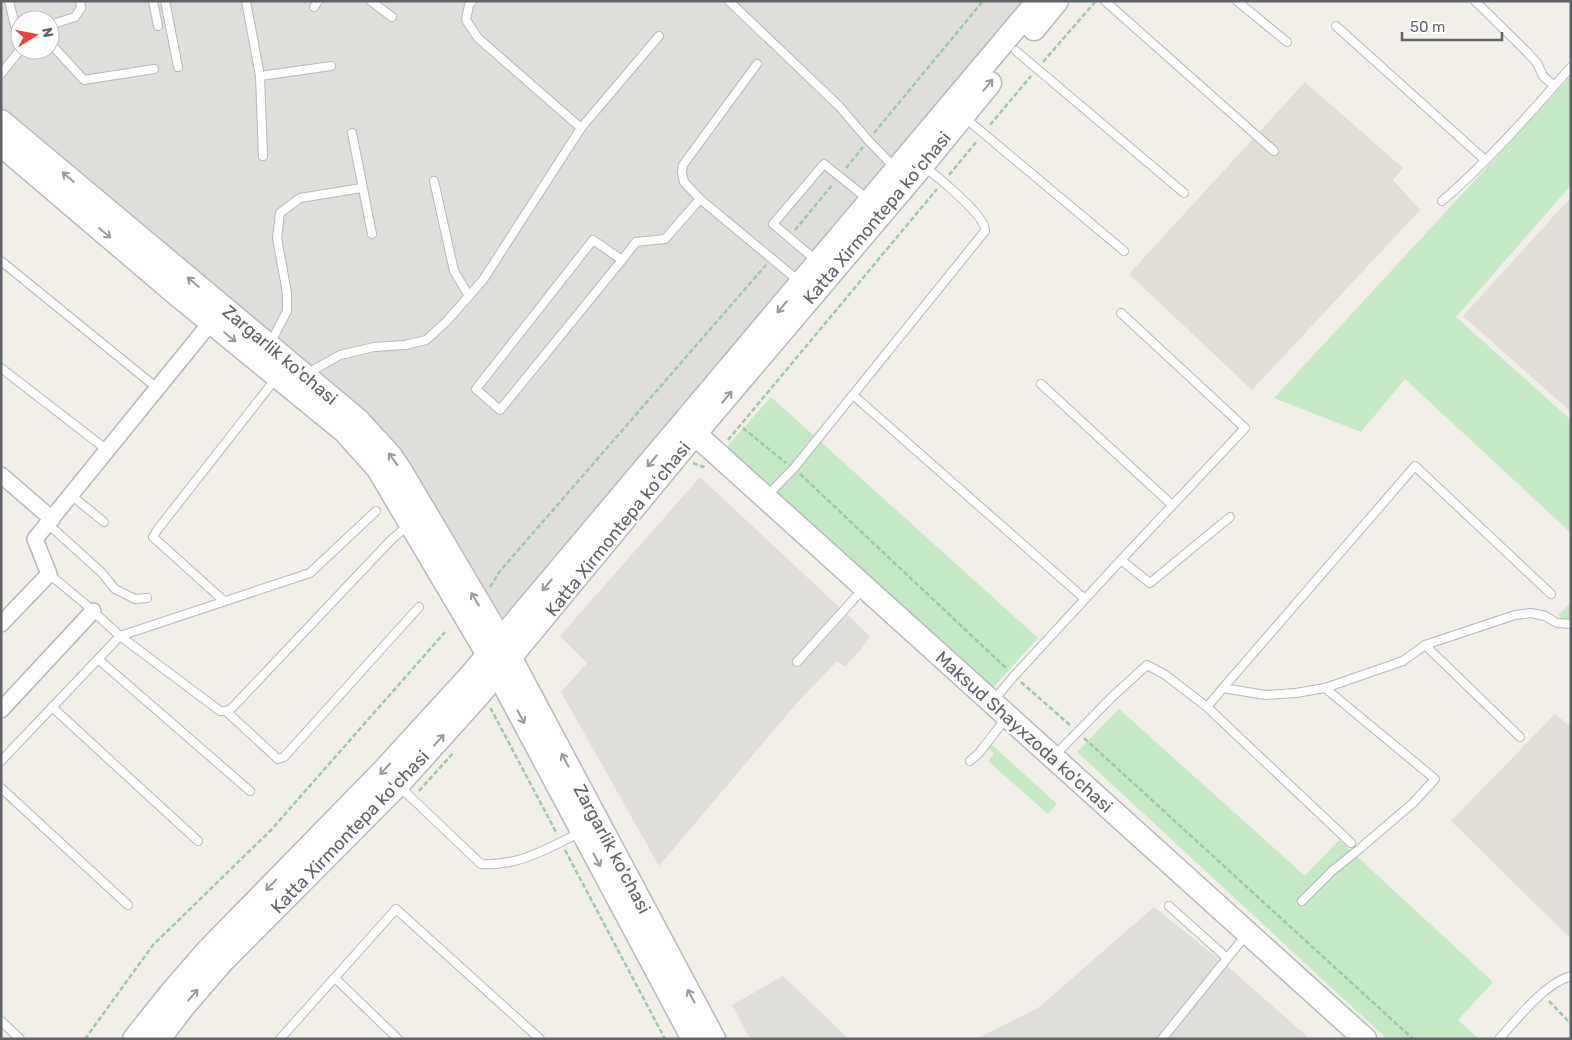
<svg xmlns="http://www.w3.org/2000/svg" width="1572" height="1040" viewBox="0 0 1572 1040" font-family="Rubik,sans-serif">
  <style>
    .industrial { fill: #e0deda; fill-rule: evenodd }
    .education { fill: #e1ded6 }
    .green { fill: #c5e8c5 }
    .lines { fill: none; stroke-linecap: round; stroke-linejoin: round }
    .lane-casing { stroke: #b5b8bc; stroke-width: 10 }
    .street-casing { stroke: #b5b8bc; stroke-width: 18 }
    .secondary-casing { stroke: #b6babf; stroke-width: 25 }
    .path { stroke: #9cc7a9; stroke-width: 2.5; stroke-dasharray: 5 2.5; stroke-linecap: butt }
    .lane { stroke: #fff; stroke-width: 8 }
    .street { stroke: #fff; stroke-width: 15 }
    .secondary { stroke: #fff; stroke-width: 22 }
    .oneway { stroke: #979a9d }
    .labels { text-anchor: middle; stroke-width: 4; stroke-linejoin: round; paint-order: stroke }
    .street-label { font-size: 18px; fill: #5f6368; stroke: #fff }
  </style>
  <rect width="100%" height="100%" fill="#f1efe8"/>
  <!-- industrial -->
  <g class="industrial">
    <path d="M1 1H1038L501 640 401 471 1 121ZM20 20H50V50H20Z"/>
    <path d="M700 477 870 636 862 648 845 667 837 661 796 704 659 866 561 692 587 663 560 636Z"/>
    <path d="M1154 907 1224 963 1310 1039H976L1038 1008Z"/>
    <path d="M783 976 849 1039H750L732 1005Z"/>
  </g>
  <!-- education -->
  <g class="education">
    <path d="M1305 82 1403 168 1393 180 1420 210 1252 390 1129 274Z"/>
    <path d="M1571 197V412L1463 316Z"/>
    <path d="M1555 714 1571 727V939L1451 821Z"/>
  </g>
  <!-- green -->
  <g class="green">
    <path d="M1571 76V185L1456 317 1571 420V533L1405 379 1361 432 1274 398Z"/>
    <path d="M771 397 1038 638 991 690 725 449Z"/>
    <path d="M1571 603V627L1558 615Z"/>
    <path d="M1119 709 1305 876 1339 840 1493 982 1458 1020 1479 1039H1387L1077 752Z"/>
    <path d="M990 743 1057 804 1048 814 988 761 994 754 987 747Z"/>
  </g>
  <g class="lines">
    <!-- lane casing -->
    <g class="lane-casing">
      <g id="lane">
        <path d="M9 1 20 46"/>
        <path d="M153 1 158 26"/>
        <path d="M165 1 178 67"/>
        <path d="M246 1 260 76 263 156"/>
        <path d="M371 1 392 17"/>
        <path d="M472 1 469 5 466 20 478 38 581 128"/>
        <path d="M729 1 839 106 868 140 895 168"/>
        <path d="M1105 1 1274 151"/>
        <path d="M1237 1 1287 42"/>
        <path d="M1475 1 1527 52 1537 63 1543 76 1554 86"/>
        <path d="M314 7 318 1"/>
        <path d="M50 26 59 22 75 17 81 8 80 1"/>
        <path d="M1336 26 1485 160"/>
        <path d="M50 43 84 80 154 69"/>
        <path d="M1016 51 1184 193"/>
        <path d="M757 64 683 165 682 172 684 182 700 199 800 282"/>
        <path d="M1 74 20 50"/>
        <path d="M260 76 331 66"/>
        <path d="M964 117 1124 251"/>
        <path d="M352 133 372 234"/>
        <path d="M434 181 454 271 469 296"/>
        <path d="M1442 201C1488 162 1531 112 1571 67"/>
        <path d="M622 260 593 240 476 389 500 410 622 260 636 242 665 239 700 199"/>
        <path d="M1 261 157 388"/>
        <path d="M817 261 773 224 824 164 869 200"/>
        <path d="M270 344 287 311V293L277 238 280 213 300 198 362 188"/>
        <path d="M1 368 107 450"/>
        <path d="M306 374 340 355 374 347 405 345 426 340 446 322 483 280 581 128 659 36"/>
        <path d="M1041 384 1172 505"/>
        <path d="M853 395 1085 599"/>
        <path d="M71 495 104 522"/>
        <path d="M767 496 794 468 985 231C987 217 938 177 925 167"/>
        <path d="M48 524 101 572 115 589 135 599 147 598"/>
        <path d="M1121 560 1150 583 1230 517"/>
        <path d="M224 601 153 537 158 529 277 377"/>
        <path d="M120 636 220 711H226L231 709 392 539 409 525"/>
        <path d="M120 636 310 573 376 511"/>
        <path d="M1425 645 1520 737"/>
        <path d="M98 659 250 791"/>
        <path d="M797 662 863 589"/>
        <path d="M1223 688 1415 466 1551 594"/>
        <path d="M993 701 1014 676 1121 560 1245 428 1121 313"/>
        <path d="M52 707 198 841"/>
        <path d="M1207 707 1223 688 1265 695 1296 693 1325 688 1403 661 1425 645 1515 615 1531 613 1545 616 1557 623 1571 624"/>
        <path d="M226 711 278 759 284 757 419 607"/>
        <path d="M1055 755 1113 696 1147 665 1164 674 1207 707 1351 843"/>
        <path d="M1 761 120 636 84 603 49 574"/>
        <path d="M970 761 979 753 1007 717"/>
        <path d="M400 787 481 864C517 867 549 848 581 832"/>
        <path d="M1 788 128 905"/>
        <path d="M1302 901 1332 871 1358 850 1413 803 1435 779 1325 688"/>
        <path d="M1169 906 1227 958"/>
        <path d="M335 978 398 1039"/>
        <path d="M1 1021 20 1039"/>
        <path d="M280 1039 396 909 540 1039"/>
        <path d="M1162 1039 1246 935"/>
        <path d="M1499 1039C1517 1019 1545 983 1571 976"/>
      </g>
    </g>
    <!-- street casing -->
    <g class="street-casing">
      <g id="street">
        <path d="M1 475 52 519"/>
        <path d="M1 624 49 574 35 539 216 316"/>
        <path d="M1 710 93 611"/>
      </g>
    </g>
    <!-- secondary casing -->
    <g class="secondary-casing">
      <g id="secondary">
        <path d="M1034 29 1057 1"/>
        <path d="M1 121 358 420 391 456 401 471 501 640 714 1039"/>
        <path d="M1 145 175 293 344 431 378 469 488 655 693 1039"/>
        <path d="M684 424 1365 1039"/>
        <path d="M134 1039 169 995 208 950 383 771 469 677 1038 1"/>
        <path d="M159 1039 184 1006 222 962 398 785 480 694 695 434 923 165 990 83"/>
      </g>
    </g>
    <!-- path -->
    <g class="path">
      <path d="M1043 62 1095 2"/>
      <path d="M990 125 1031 76"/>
      <path d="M874 133 983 1"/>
      <path d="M846 168 863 147"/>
      <path d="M949 175 977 141"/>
      <path d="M795 230 833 184"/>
      <path d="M743 428 786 463"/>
      <path d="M728 440 937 189"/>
      <path d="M693 463 703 467 706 465"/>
      <path d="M800 474 1007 669"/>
      <path d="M490 587 500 571 766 265"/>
      <path d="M1021 682 1071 726"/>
      <path d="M490 710 491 709 557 834"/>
      <path d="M1084 738 1413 1039"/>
      <path d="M419 791 454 752"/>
      <path d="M565 850 665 1039"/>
      <path d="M1549 1001 1571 1024"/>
      <path d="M85 1039 153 945 271 830 445 632"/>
    </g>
    <!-- lane -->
    <use href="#lane" class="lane"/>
    <!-- street -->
    <use href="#street" class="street"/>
    <!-- secondary -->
    <use href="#secondary" class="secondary"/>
  </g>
  <!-- one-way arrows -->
  <defs><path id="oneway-shaft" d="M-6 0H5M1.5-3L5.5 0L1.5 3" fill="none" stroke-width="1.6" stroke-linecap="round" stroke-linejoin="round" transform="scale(1.25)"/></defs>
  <g class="oneway">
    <use href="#oneway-shaft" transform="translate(988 85) rotate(-51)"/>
    <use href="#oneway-shaft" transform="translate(68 177) rotate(-140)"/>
    <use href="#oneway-shaft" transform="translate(105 233) rotate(40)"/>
    <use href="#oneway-shaft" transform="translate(193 282) rotate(-140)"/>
    <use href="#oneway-shaft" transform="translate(782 307) rotate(130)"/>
    <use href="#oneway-shaft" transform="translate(230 337) rotate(39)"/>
    <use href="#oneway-shaft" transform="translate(727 397) rotate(-50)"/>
    <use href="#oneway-shaft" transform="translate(393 459) rotate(-126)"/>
    <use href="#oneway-shaft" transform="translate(652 461) rotate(130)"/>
    <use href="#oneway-shaft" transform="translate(547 585) rotate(130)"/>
    <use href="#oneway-shaft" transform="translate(475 599) rotate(-121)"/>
    <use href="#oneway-shaft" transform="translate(521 717) rotate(62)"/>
    <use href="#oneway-shaft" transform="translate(439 740) rotate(-48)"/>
    <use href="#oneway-shaft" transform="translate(565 760) rotate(-118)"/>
    <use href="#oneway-shaft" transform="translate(385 769) rotate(133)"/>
    <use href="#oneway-shaft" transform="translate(597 860) rotate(62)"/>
    <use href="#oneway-shaft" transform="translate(271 885) rotate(134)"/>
    <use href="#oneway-shaft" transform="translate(193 995) rotate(-49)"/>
    <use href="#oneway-shaft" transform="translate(691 996) rotate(-118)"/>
  </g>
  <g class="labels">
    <!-- street labels -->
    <g class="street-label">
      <text transform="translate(877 218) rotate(-50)" y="6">Katta Xirmontepa koʻchasi</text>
      <text transform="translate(280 355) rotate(40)" y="6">Zargarlik ko'chasi</text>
      <text transform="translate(618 529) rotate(-51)" y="6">Katta Xirmontepa koʻchasi</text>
      <text transform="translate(1024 732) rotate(42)" y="6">Maksud Shayxzoda ko'chasi</text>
      <text transform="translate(350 832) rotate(-46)" y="6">Katta Xirmontepa koʻchasi</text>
      <text transform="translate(612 849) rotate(62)" y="6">Zargarlik ko'chasi</text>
    </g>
  </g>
  <!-- border -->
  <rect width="1572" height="1040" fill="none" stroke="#5f6368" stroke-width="5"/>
  <!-- north arrow -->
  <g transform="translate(35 35) rotate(79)"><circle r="24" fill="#ffffff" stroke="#bfc1c3"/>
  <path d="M0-4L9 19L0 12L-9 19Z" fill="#ea4335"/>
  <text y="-8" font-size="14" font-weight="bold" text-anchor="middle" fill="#5f6368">N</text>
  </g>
  <!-- scale -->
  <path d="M1402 32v8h100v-8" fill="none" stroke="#5f6368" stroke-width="2.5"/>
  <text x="1410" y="32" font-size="15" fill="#5f6368" stroke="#ffffff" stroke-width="4" paint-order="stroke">50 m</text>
</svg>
